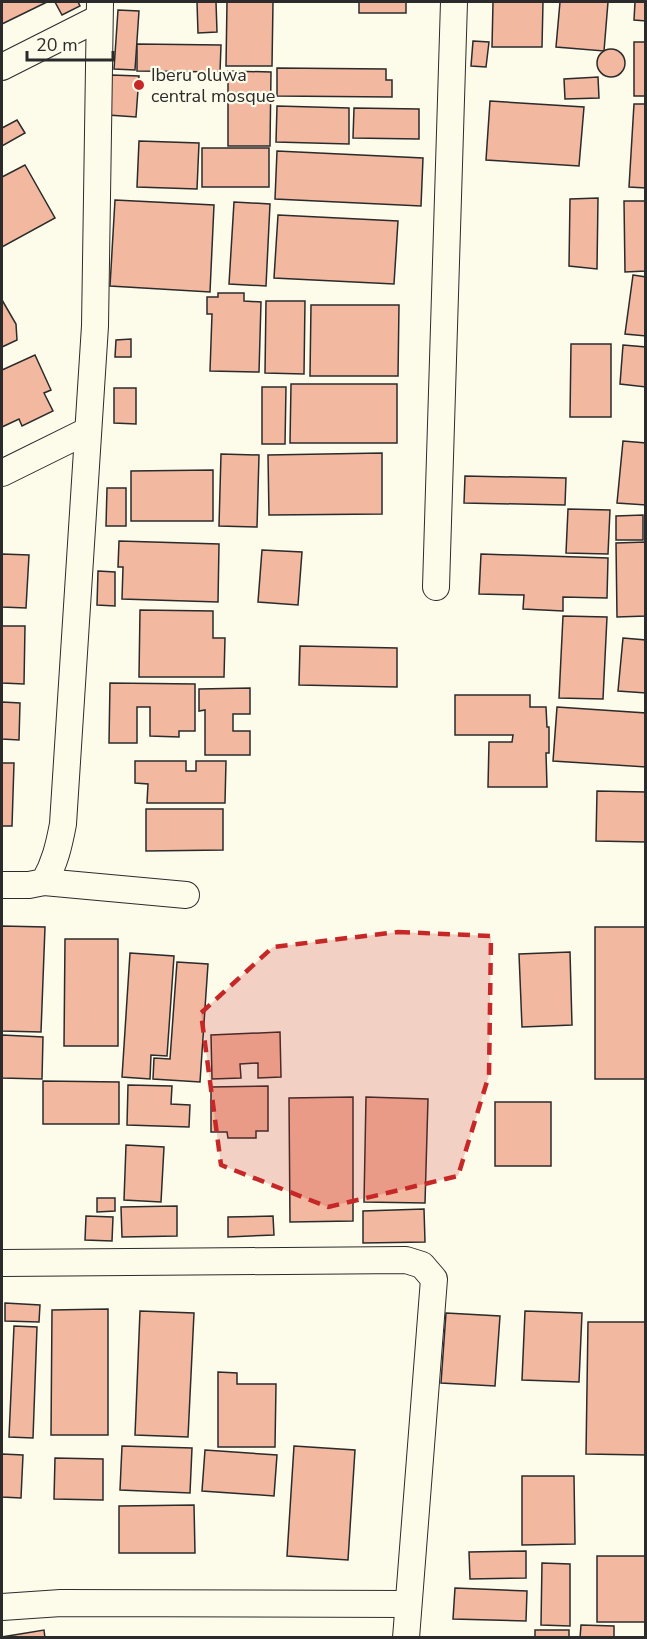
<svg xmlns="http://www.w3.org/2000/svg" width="647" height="1639" viewBox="0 0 647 1639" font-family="'Nunito Sans',sans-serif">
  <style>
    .building { fill: #f2b8a0; stroke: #2b2b2b; stroke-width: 1.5 }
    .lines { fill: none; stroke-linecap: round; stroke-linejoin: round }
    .street-casing { stroke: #2b2b2b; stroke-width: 28 }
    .street { stroke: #fdfbea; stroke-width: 26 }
    .marked { fill: #c62828; fill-opacity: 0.2; stroke: #c62828; stroke-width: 4.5; stroke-dasharray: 12 8; stroke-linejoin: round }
    .poi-dot { fill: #c62828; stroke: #fdfbea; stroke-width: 2 }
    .labels { text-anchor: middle; stroke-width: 4.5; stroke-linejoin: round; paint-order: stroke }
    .poi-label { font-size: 18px; fill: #2b2b2b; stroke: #fdfbea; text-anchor: start }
  </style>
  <rect width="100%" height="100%" fill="#fdfbea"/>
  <!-- building -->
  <g class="building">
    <path d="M2 2H47L2 24Z"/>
    <path d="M55 2H78L80 6 62 15Z"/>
    <path d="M197 2H216L217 32 198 33Z"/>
    <path d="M227 2H273L272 66H226Z"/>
    <rect x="359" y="2" width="47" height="11"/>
    <path d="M493 2H543L542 47H492Z"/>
    <path d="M560 2H608L604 51 556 47Z"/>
    <path d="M635 2H646V21L634 20Z"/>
    <path d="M118 10 139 11 135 70 114 69Z"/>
    <path d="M473 41 489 42 486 67 471 66Z"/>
    <rect x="634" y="42" width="12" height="54"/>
    <path d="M137 44 221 45 220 72 137 71Z"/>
    <circle cx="611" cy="63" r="14"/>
    <path d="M277 68 386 69V80H392V97L277 96Z"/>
    <path d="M228 71 271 72 270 146H228Z"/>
    <path d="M111 75 139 76 136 117 108 115Z"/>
    <path d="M598 77 599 98 565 99 564 79Z"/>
    <path d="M490 101 584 107 579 166 486 160Z"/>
    <path d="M634 104H646V188L629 187Z"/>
    <path d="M277 106 349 108V144L276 142Z"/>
    <path d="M354 108 419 109V139L353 138Z"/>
    <path d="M17 120 25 133 2 146V128Z"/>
    <path d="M139 141 199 143 197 189 137 187Z"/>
    <rect x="202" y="148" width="67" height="39"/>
    <path d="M277 151 423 158 421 206 275 199Z"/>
    <path d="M25 165 55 218 2 247V177Z"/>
    <path d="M598 198 597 269 569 266 570 199Z"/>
    <path d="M115 200 214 205 210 292 110 286Z"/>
    <path d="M624 201H646V271L625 272Z"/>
    <path d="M234 202 270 204 266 286 229 284Z"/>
    <path d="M278 215 398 221 394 284 274 278Z"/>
    <path d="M633 275 646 277V336L625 334Z"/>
    <path d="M218 293H244V301L261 302 259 372 210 371 212 314H207V297H218Z"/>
    <path d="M2 300 16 324 17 340 2 347Z"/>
    <path d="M266 301H305L304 374 265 373Z"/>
    <path d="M311 305H399L398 376H310Z"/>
    <path d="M131 339V357H115L116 340Z"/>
    <path d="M571 344H611V417H570Z"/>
    <path d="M623 345 646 347V387L620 384Z"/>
    <path d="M35 355 51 390 44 393 53 411 22 426 19 419 2 427V370Z"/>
    <path d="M291 384H397V443H290Z"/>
    <path d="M262 387H286L285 444H262Z"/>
    <path d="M114 388H136V424L114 423Z"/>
    <path d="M623 441 646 443V505L617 503Z"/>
    <path d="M382 453V514L269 515 268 455Z"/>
    <path d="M221 454 259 455 257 527 219 526Z"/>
    <path d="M213 470V521H131V471Z"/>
    <path d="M465 476 566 478 565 505 464 503Z"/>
    <path d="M107 488H126V526H106Z"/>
    <path d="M568 509 610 510 608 554 566 553Z"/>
    <path d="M643 515V540H616V516Z"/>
    <path d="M119 541 219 544 218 602 122 599 123 567H118Z"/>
    <path d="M646 542V616L617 617 616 543Z"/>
    <path d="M262 550 302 552 298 605 258 602Z"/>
    <path d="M2 554 29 555 26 608 2 607Z"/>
    <path d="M481 554 608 558 607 598 563 597V611L523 609 524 595 479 594Z"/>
    <path d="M98 571 115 572V606L97 605Z"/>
    <path d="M140 610 213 611V638H225L224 677H139Z"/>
    <path d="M563 616 607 617 603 699 559 698Z"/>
    <path d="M2 626H25L24 684 2 683Z"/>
    <path d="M623 638 646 640V693L618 691Z"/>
    <path d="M300 646 397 648V687L299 685Z"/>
    <path d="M110 683 195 684V731H179V737L150 736V707H137V743H109Z"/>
    <path d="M250 688V714H233V731H250V755H205V710L199 711V689Z"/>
    <path d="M455 695H530V707H546L547 727H549V753H546L547 787H488L489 742H512L513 735H455Z"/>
    <path d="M2 702 20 703 19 740 2 739Z"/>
    <path d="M557 707 646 713V767L553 761Z"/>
    <path d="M135 761H186V771H196V761H226L225 803H147L148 784 135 783Z"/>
    <path d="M2 763H14L12 826H2Z"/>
    <path d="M597 791 646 792V842L596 841Z"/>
    <path d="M146 809H223V850L146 851Z"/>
    <path d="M2 926 45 927 41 1032 2 1031Z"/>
    <path d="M595 927H645L646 1079H595Z"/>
    <path d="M65 939H118V1046H64Z"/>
    <path d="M570 952 572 1025 522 1027 519 954Z"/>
    <path d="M130 953 174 956 167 1056 151 1055 150 1079 122 1077Z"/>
    <path d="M177 962 208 964 200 1082 153 1079 154 1058 170 1059Z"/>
    <path d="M280 1032 281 1077 258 1078V1063L240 1064 241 1078 212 1079 211 1035Z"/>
    <path d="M2 1035 43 1037 42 1079 2 1078Z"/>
    <path d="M43 1081 119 1082V1124H43Z"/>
    <path d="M128 1085 172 1086 171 1104 190 1105 189 1127 127 1125Z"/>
    <path d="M268 1086V1131H256V1138H228L227 1132H211V1087Z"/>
    <path d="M353 1097V1221L290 1222 289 1098Z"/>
    <path d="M366 1097 428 1099 425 1203 364 1202Z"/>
    <rect x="495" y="1102" width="56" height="64"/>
    <path d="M126 1145 164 1147 161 1202 124 1200Z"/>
    <path d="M97 1198H115V1211L97 1212Z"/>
    <path d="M177 1206V1236L122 1237 121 1207Z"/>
    <path d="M424 1209 425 1242 363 1243V1211Z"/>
    <path d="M86 1216 113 1217 112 1241 85 1240Z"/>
    <path d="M273 1216 274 1235 228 1237V1217Z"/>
    <path d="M5 1303 40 1305 39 1322 5 1321Z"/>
    <path d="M108 1309V1435H51L52 1310Z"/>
    <path d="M140 1311 194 1313 188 1437 135 1435Z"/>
    <path d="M525 1311 582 1313 579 1382 522 1380Z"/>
    <path d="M446 1313 500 1316 495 1386 441 1383Z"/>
    <path d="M588 1322H646V1455L586 1454Z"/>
    <path d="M14 1326 37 1327 33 1438 9 1437Z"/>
    <path d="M218 1372 237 1373V1384H276L275 1447H218Z"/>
    <path d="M122 1446 192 1448 190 1493 120 1490Z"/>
    <path d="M294 1446 355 1450 348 1560 287 1556Z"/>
    <path d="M205 1450 277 1455 274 1496 202 1491Z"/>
    <path d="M2 1454 23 1455 21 1498 2 1497Z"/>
    <path d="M55 1458 103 1459V1500L54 1499Z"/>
    <path d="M522 1476H574L575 1544 522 1545Z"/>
    <path d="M194 1505 195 1553H119V1506Z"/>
    <path d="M526 1551V1578L470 1579 469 1552Z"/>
    <rect x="597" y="1556" width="49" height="66"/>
    <path d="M542 1563 570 1564V1626L541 1625Z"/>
    <path d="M455 1588 527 1591 526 1621 453 1619Z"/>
    <path d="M581 1625 614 1626V1638H580Z"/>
    <path d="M44 1630 45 1638H2V1637Z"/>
    <rect x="535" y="1630" width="34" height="8"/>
  </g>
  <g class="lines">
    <!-- street casing -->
    <g class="street-casing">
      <g id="street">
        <path d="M2 67 99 18"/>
        <path d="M2 473 87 431"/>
        <path d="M436 587 454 2"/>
        <path d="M44 882 186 895"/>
        <path d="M2 885H29L44 882C55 863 59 845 63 824L95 326 100 2"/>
        <path d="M2 1263 406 1260 422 1265 434 1279 406 1638"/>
        <path d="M2 1607 61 1603 407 1604"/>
      </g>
    </g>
    <!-- street -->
    <use href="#street" class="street"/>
  </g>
  <!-- marked area -->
  <path class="marked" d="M398 932 491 936 489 1075 458 1176 328 1207 221 1165 201 1013 273 947Z"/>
  <!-- markers -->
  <circle class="poi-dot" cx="139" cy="85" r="6"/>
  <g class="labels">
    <!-- poi labels -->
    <g class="poi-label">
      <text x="151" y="81">Iberu oluwa<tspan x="151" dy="21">central mosque</tspan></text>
    </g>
  </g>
  <!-- border -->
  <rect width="647" height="1639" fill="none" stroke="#2b2b2b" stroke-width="6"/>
  <!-- scale -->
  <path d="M27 51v9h86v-9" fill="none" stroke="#2b2b2b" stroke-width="3"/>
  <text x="36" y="51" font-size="18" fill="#2b2b2b" stroke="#fdfbea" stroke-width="4.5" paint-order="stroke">20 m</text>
</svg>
